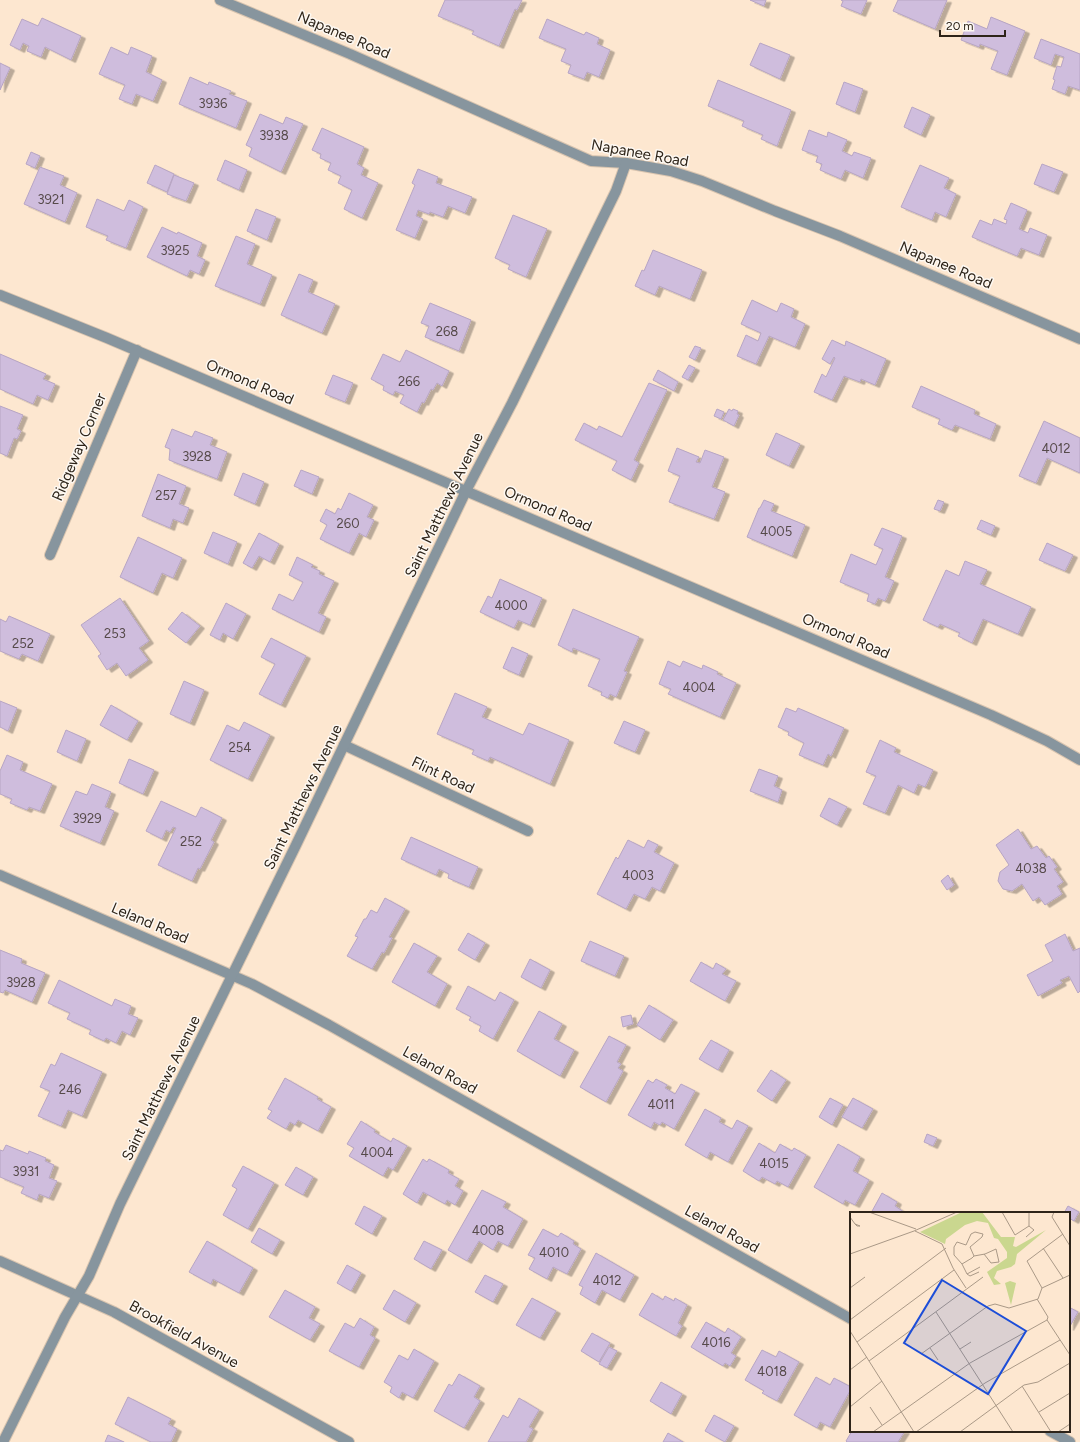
<svg xmlns="http://www.w3.org/2000/svg" width="1080" height="1442" viewBox="0 0 1080 1442" font-family="Figtree,sans-serif">
  <style>
    .building { fill: #cfbddd; stroke: #b7a5c4; filter: url(#shadow) }
    .lines { fill: none; stroke-linecap: round; stroke-linejoin: round }
    .minor-casing { stroke: #d8c4af; stroke-width: 12 }
    .minor { stroke: #87959e; stroke-width: 10 }
    .labels { text-anchor: middle; stroke-width: 3; stroke-linejoin: round; paint-order: stroke }
    .number-label { font-size: 13px; fill: #564a4a }
    .street-label { font-size: 15px; fill: #2e2419; stroke: #fdf8f2 }
    .inset-road { fill: none; stroke: #aa9987; stroke-width: 1 }
    .view { fill: #1d4ed8; fill-opacity: 0.15; stroke: #1d4ed8; stroke-width: 2 }
    .inset-edge { fill: none; stroke: #2e2419; stroke-width: 2 }
  </style>
  <defs>
    <filter id="shadow"><feDropShadow dx="4.5" dy="2.5" stdDeviation="0" flood-color="#0004"/></filter>
  </defs>
  <rect width="100%" height="100%" fill="#fde7d0"/>
  <!-- building -->
  <g class="building">
    <path d="M445 0H522L517 10 515 9 499 46 472 34 474 31 438 16Z"/>
    <path d="M750 0H766L764 6Z"/>
    <path d="M841 0H867L861 14 841 6 843 1Z"/>
    <path d="M898 0H947L935 29 893 11Z"/>
    <path d="M991 17 1025 31 1007 75 991 69 998 51 980 44 979 47 961 40 968 21 987 29Z"/>
    <path d="M42 18 81 36 71 60 45 47 41 57 27 51 29 46 23 43 20 50 10 45 22 19 38 26Z"/>
    <path d="M547 19 584 35 586 32 599 38 597 44 610 50 599 77 587 72 584 79 568 73 571 65 561 61 566 49 539 38Z"/>
    <path d="M1041 39 1080 54V90L1068 86 1065 94 1052 89 1055 80 1053 79 1057 66 1061 67 1064 57 1055 54 1051 65 1034 58Z"/>
    <path d="M760 43 790 55 780 79 750 65Z"/>
    <path d="M111 47 128 55 131 47 152 56 146 72 162 80 153 101 136 94 132 104 119 99 125 85 99 74Z"/>
    <path d="M0 63 10 68 0 90Z"/>
    <path d="M190 77 208 85 209 82 231 91 229 94 247 101 236 128 179 104Z"/>
    <path d="M718 80 791 110 777 146 761 139 763 135 742 126 744 121 708 106Z"/>
    <path d="M844 82 863 89 855 112 836 104Z"/>
    <path d="M912 107 930 115 921 135 904 127Z"/>
    <path d="M260 114 283 124 286 117 303 124 281 172 249 156 252 148 246 145Z"/>
    <path d="M322 128 364 147 357 164 364 168 361 175 378 183 362 218 344 209 352 190 338 183 341 176 328 170 331 163 320 158 321 154 312 150Z"/>
    <path d="M809 130 827 137 828 132 847 140 842 151 852 156 854 152 871 158 863 178 845 170 841 179 820 170 822 164 816 162 818 156 802 150Z"/>
    <path d="M31 152 40 156 35 168 26 164Z"/>
    <path d="M225 160 247 170 239 190 217 180Z"/>
    <path d="M1042 164 1063 172 1054 192 1034 184Z"/>
    <path d="M155 165 174 174 167 192 147 183Z"/>
    <path d="M920 165 949 178 944 188 956 194 946 217 935 212 932 220 901 207Z"/>
    <path d="M40 167 64 176 60 185 77 193 65 222 24 204Z"/>
    <path d="M418 169 438 177 436 183 472 197 465 213 448 206 443 217 430 212 429 214 418 210 416 216 423 219 415 238 396 230 415 185 412 183Z"/>
    <path d="M174 175 194 183 186 201 167 194Z"/>
    <path d="M97 199 124 211 129 200 143 207 126 248 106 240 108 236 86 227Z"/>
    <path d="M1011 203 1027 210 1019 229 1028 233 1030 228 1047 235 1039 255 1021 248 1017 256 972 237 980 220 992 225 994 219 1006 224 1007 220 1004 219Z"/>
    <path d="M256 209 276 217 267 240 247 231Z"/>
    <path d="M513 215 547 229 526 277 508 269 510 265 495 258Z"/>
    <path d="M162 227 177 234 178 232 202 243 197 256 205 260 199 274 190 270 187 276 147 257Z"/>
    <path d="M236 236 255 244 247 264 272 275 260 304 215 286Z"/>
    <path d="M653 250 702 270 690 299 659 286 655 295 635 286 642 270 644 271Z"/>
    <path d="M299 274 313 280 308 292 335 304 322 333 281 315Z"/>
    <path d="M752 300 777 312 781 303 794 309 791 317 805 324 795 347 769 336 756 364 737 356 746 335 758 341 761 333 741 324Z"/>
    <path d="M430 303 471 320 459 351 425 337 429 326 421 323Z"/>
    <path d="M832 340 845 346 846 341 886 359 875 385 861 379 860 382 844 376 832 400 814 392 822 374 826 377 835 358 834 357 830 364 822 359Z"/>
    <path d="M695 346 701 348 695 360 689 357Z"/>
    <path d="M406 350 449 371 442 386 437 383 433 390 431 389 424 403 422 402 417 412 400 403 404 395 395 391 393 395 383 390 384 386 371 379 383 354 400 362Z"/>
    <path d="M0 354 46 374 43 379 55 384 48 400 37 395 33 404 0 389Z"/>
    <path d="M689 365 695 368 688 380 682 377Z"/>
    <path d="M658 370 678 382 674 391 653 380Z"/>
    <path d="M333 375 353 383 345 402 325 394Z"/>
    <path d="M649 383 667 390 634 460 639 463 631 480 612 470 617 461 575 440 584 423 597 430 599 426 622 437Z"/>
    <path d="M921 386 975 410 974 414 996 424 990 439 955 425 952 430 938 424 940 419 912 407Z"/>
    <path d="M0 406 23 415 17 429 21 431 17 439 14 438 7 456 0 453Z"/>
    <path d="M717 409 724 412 721 419 714 416Z"/>
    <path d="M729 409 732 411 733 409 738 411 737 414 739 415 734 426 723 420Z"/>
    <path d="M1044 421 1080 438V473L1047 458 1036 483 1019 476Z"/>
    <path d="M172 429 192 437 195 431 213 438 210 445 227 452 217 479 169 460 170 449 165 447Z"/>
    <path d="M776 433 800 444 789 466 766 455Z"/>
    <path d="M677 448 699 457 696 462 700 463 705 450 724 457 712 487 725 492 714 519 669 502 680 476 668 471Z"/>
    <path d="M301 470 319 477 312 494 294 486Z"/>
    <path d="M243 473 264 482 255 504 234 495Z"/>
    <path d="M158 474 186 486 179 504 189 508 183 523 173 519 170 528 142 516Z"/>
    <path d="M349 493 373 505 367 517 374 520 366 537 359 533 349 553 320 539 327 525 320 521 326 509 335 514 338 508 341 510Z"/>
    <path d="M764 500 774 504 771 511 805 525 792 556 747 537 759 508H760Z"/>
    <path d="M938 500 944 502 940 511 934 509Z"/>
    <path d="M981 520 995 526 991 535 977 529Z"/>
    <path d="M882 528 902 536 885 577 894 581 885 601 878 598 875 604 867 601 869 594 840 582 851 554 876 565 883 549 874 545Z"/>
    <path d="M213 532 237 542 228 564 204 553Z"/>
    <path d="M259 533 279 544 270 562 259 556 252 568 243 563Z"/>
    <path d="M138 537 182 558 173 578 162 573 153 593 120 577Z"/>
    <path d="M1047 543 1073 555 1065 571 1039 560Z"/>
    <path d="M297 557 313 565 311 567 320 571 319 574 334 581 318 613 326 617 319 632 272 609 279 594 293 601 303 582 289 575Z"/>
    <path d="M965 561 987 570 980 584 1031 607 1018 634 983 619 972 643 958 636 960 633 940 624 938 627 923 620 946 570 959 576Z"/>
    <path d="M500 579 542 598 530 625 518 620 514 628 480 612 488 596 492 598Z"/>
    <path d="M120 598 149 641 139 648 148 660 126 676 117 663 107 670 98 656 101 654 81 625Z"/>
    <path d="M226 603 246 614 233 639 223 633 220 640 210 635Z"/>
    <path d="M573 609 639 637 624 671 627 672 616 697 610 694 608 698 601 695 602 692 588 686 600 659 573 648 572 652 558 645Z"/>
    <path d="M182 612 200 626 186 643 168 629Z"/>
    <path d="M9 616 50 634 38 661 22 654 19 659 0 651V619L6 622Z"/>
    <path d="M271 638 306 656 281 705 259 694 275 664 261 657Z"/>
    <path d="M512 647 528 654 519 675 503 668Z"/>
    <path d="M668 661 680 667 683 661 702 669 703 665 718 672 717 674 736 683 720 717 668 694 671 689 659 684Z"/>
    <path d="M184 681 204 690 190 723 170 714Z"/>
    <path d="M455 693 487 707 482 717 523 735 529 723 569 740 550 784 490 757 488 761 472 754 474 750 437 734Z"/>
    <path d="M0 701 17 708 8 731 0 727Z"/>
    <path d="M111 705 138 721 127 740 100 725Z"/>
    <path d="M786 708 796 712 798 708 844 728 831 756 828 754 823 765 799 755 804 743 788 735 789 732 778 727Z"/>
    <path d="M624 721 645 730 635 752 614 743Z"/>
    <path d="M244 722 270 735 248 779 210 760 227 725 239 731Z"/>
    <path d="M66 730 86 739 77 761 57 752Z"/>
    <path d="M880 740 896 748 894 752 933 770 925 787 918 784 914 793 898 785 885 813 863 804 876 776 866 772Z"/>
    <path d="M7 755 23 762 20 770 52 784 40 811 29 807 27 810 10 803 12 799 0 794V771Z"/>
    <path d="M129 759 154 770 143 794 119 783Z"/>
    <path d="M759 769 778 776 774 786 782 790 778 802 750 791Z"/>
    <path d="M92 784 111 792 105 807 114 811 100 843 60 826 76 791 87 795Z"/>
    <path d="M829 798 847 807 837 825 820 816Z"/>
    <path d="M161 801 196 817 201 807 222 818 211 840 214 842 200 869 198 868 192 881 158 865 176 828 173 827 170 832 166 830 162 839 146 831Z"/>
    <path d="M1018 829 1031 849 1037 846 1046 858 1049 856 1057 867 1054 869 1063 882 1057 886 1062 894 1045 905 1039 897 1033 901 1022 884 1012 891 1003 889 998 881 1000 872 1009 865 996 845Z"/>
    <path d="M411 837 478 867 469 887 448 878 449 874 439 869 436 875 401 859Z"/>
    <path d="M628 840 644 848 648 840 658 845 654 852 674 863 660 891 652 887 645 899 634 894 626 909 597 894 616 857 618 859Z"/>
    <path d="M948 875 954 885 947 890 941 881Z"/>
    <path d="M385 898 405 909 389 937 392 938 384 953 382 952 372 969 347 956 358 937 355 936 364 919H366L371 910 377 913Z"/>
    <path d="M468 933 485 943 475 960 458 950Z"/>
    <path d="M1065 934 1073 951 1080 948V991L1078 993 1069 976 1060 980 1062 983 1038 996 1027 975 1053 961 1045 945Z"/>
    <path d="M590 941 624 956 615 976 581 961Z"/>
    <path d="M414 943 437 956 427 972 447 984 435 1006 392 982Z"/>
    <path d="M0 950 22 959 21 963 45 973 32 1002 5 990 3 993 0 992Z"/>
    <path d="M530 959 550 970 541 988 521 977Z"/>
    <path d="M701 962 713 969 716 963 726 969 722 974 736 981 725 1001 690 981Z"/>
    <path d="M59 980 112 1006 115 999 131 1006 128 1014 138 1018 130 1035 122 1031 116 1043 106 1038 104 1041 89 1034 91 1030 67 1019 70 1013 48 1003Z"/>
    <path d="M468 986 495 1001 500 992 514 1000 493 1039 479 1031 481 1026 469 1020 471 1017 456 1009Z"/>
    <path d="M649 1005 673 1020 660 1040 637 1025Z"/>
    <path d="M539 1011 562 1024 554 1039 574 1050 560 1076 517 1051Z"/>
    <path d="M631 1015 633 1024 623 1027 621 1017Z"/>
    <path d="M609 1036 626 1045 617 1062 621 1064 618 1068 623 1071 606 1102 580 1087Z"/>
    <path d="M711 1040 729 1050 718 1070 699 1059Z"/>
    <path d="M61 1053 102 1072 82 1116 68 1110 61 1126 38 1116 50 1091 40 1087 51 1064 55 1066Z"/>
    <path d="M771 1070 786 1080 772 1101 757 1091Z"/>
    <path d="M285 1078 318 1097 317 1099 331 1107 318 1131 298 1120 295 1125 290 1122 286 1129 267 1118 272 1111 268 1109Z"/>
    <path d="M656 1079 667 1085 665 1088 675 1094 681 1084 695 1091 674 1129 662 1122 660 1125 654 1122 651 1128 628 1115 648 1080 653 1083Z"/>
    <path d="M830 1098 843 1105 832 1125 819 1117Z"/>
    <path d="M853 1098 873 1109 862 1128 842 1117Z"/>
    <path d="M705 1109 721 1118 719 1122 732 1129 737 1120 748 1126 728 1162 710 1152 707 1158 685 1145Z"/>
    <path d="M361 1121 375 1130 374 1132 391 1142 393 1138 407 1146 393 1170 388 1167 383 1176 349 1156 354 1148 347 1144Z"/>
    <path d="M927 1134 937 1138 933 1146 924 1142Z"/>
    <path d="M759 1143 775 1153 780 1144 792 1151 794 1148 806 1155 788 1187 777 1181 775 1184 762 1177 759 1181 743 1171Z"/>
    <path d="M838 1144 860 1157 853 1171 869 1180 855 1205 845 1200 843 1204 814 1187Z"/>
    <path d="M6 1145 28 1154 29 1151 46 1158 45 1161 54 1165 49 1178 57 1181 49 1198 39 1194 37 1200 21 1193 24 1187 0 1177V1150L3 1151Z"/>
    <path d="M423 1159 427 1162 429 1159 449 1170 448 1173 459 1179 455 1186 463 1191 455 1205 447 1200 445 1204 423 1192 417 1203 403 1194Z"/>
    <path d="M243 1166 274 1183 248 1229 223 1215 237 1189 232 1186Z"/>
    <path d="M296 1167 313 1177 303 1195 285 1185Z"/>
    <path d="M482 1190 506 1202 503 1207 523 1219 508 1246 498 1241 493 1250 479 1241 467 1261 448 1250Z"/>
    <path d="M882 1193 897 1202 895 1206 904 1212V1213H871Z"/>
    <path d="M364 1206 382 1216 372 1234 355 1224Z"/>
    <path d="M1068 1206 1079 1212 1074 1221 1069 1218V1213H1064Z"/>
    <path d="M259 1228 280 1240 272 1254 251 1242Z"/>
    <path d="M543 1229 558 1237 561 1233 574 1241 573 1244 581 1249 567 1274 553 1267 547 1279 529 1269 535 1258 528 1255Z"/>
    <path d="M207 1241 253 1268 239 1293 213 1279 211 1284 189 1272Z"/>
    <path d="M424 1241 442 1250 431 1269 414 1259Z"/>
    <path d="M596 1253 634 1275 620 1300 602 1290 595 1303 580 1294 583 1287 579 1285Z"/>
    <path d="M347 1265 361 1273 351 1291 337 1283Z"/>
    <path d="M485 1275 503 1284 493 1302 475 1292Z"/>
    <path d="M285 1290 315 1307 309 1318 320 1324 310 1340 269 1317Z"/>
    <path d="M394 1290 416 1303 405 1322 383 1309Z"/>
    <path d="M652 1293 663 1300 665 1296 674 1301 675 1298 687 1305 678 1323 682 1326 676 1336 639 1315Z"/>
    <path d="M532 1298 556 1311 540 1338 516 1325Z"/>
    <path d="M1069 1307 1078 1312 1069 1328Z"/>
    <path d="M360 1318 374 1327 370 1335 375 1338 359 1367 329 1351 345 1323 354 1328Z"/>
    <path d="M706 1322 725 1333 728 1328 741 1337 731 1353 736 1356 730 1366 725 1363 723 1366 691 1347Z"/>
    <path d="M592 1333 610 1343 599 1362 581 1351Z"/>
    <path d="M609 1347 617 1351 607 1368 599 1364Z"/>
    <path d="M414 1349 434 1361 413 1398 402 1392 399 1398 390 1392 392 1387 384 1382 399 1355 408 1360Z"/>
    <path d="M762 1350 776 1357 779 1351 799 1362 777 1401 762 1393 764 1391 745 1380Z"/>
    <path d="M459 1374 480 1386 474 1397 480 1401 464 1428 434 1411 449 1384 452 1386Z"/>
    <path d="M816 1377 830 1385 834 1378 851 1387V1389L830 1427 820 1422 817 1428 794 1415Z"/>
    <path d="M661 1382 682 1394 671 1414 650 1401Z"/>
    <path d="M128 1397 171 1419 168 1424 177 1429 171 1442H151L115 1424Z"/>
    <path d="M519 1398 539 1410 529 1427 533 1429 526 1442H488L503 1415 508 1418Z"/>
    <path d="M714 1415 734 1426 725 1442 705 1431Z"/>
    <path d="M852 1431H905L898 1442H847L846 1441Z"/>
    <path d="M668 1433 683 1442H663Z"/>
    <path d="M108 1435 124 1442H105Z"/>
  </g>
  <g class="lines">
    <!-- minor casing -->
    <g class="minor-casing">
      <g id="minor">
        <path d="M220 0 350 54 591 161 626 163 671 171 702 181 775 211 840 236 1080 339"/>
        <path d="M0 295 107 338 991 715 1047 741 1080 760"/>
        <path d="M50 555 137 350"/>
        <path d="M344 745 528 831"/>
        <path d="M0 875 252 984 329 1025 851 1319"/>
        <path d="M0 1261 114 1312 349 1442"/>
        <path d="M1050 1431 1070 1442"/>
        <path d="M3 1442 65 1317 89 1276 120 1204 296 845 466 491 512 403 616 191 626 163"/>
      </g>
    </g>
    <!-- minor -->
    <use href="#minor" class="minor"/>
  </g>
  <g class="labels">
    <!-- number labels -->
    <g class="number-label">
      <text x="213" y="108">3936</text>
      <text x="274" y="140">3938</text>
      <text x="51" y="204">3921</text>
      <text x="175" y="255">3925</text>
      <text x="447" y="336">268</text>
      <text x="409" y="386">266</text>
      <text x="1056" y="453">4012</text>
      <text x="197" y="461">3928</text>
      <text x="166" y="500">257</text>
      <text x="348" y="528">260</text>
      <text x="776" y="536">4005</text>
      <text x="511" y="610">4000</text>
      <text x="115" y="638">253</text>
      <text x="23" y="648">252</text>
      <text x="699" y="692">4004</text>
      <text x="240" y="752">254</text>
      <text x="87" y="823">3929</text>
      <text x="191" y="846">252</text>
      <text x="1031" y="873">4038</text>
      <text x="638" y="880">4003</text>
      <text x="21" y="987">3928</text>
      <text x="70" y="1094">246</text>
      <text x="661" y="1109">4011</text>
      <text x="377" y="1157">4004</text>
      <text x="774" y="1168">4015</text>
      <text x="26" y="1176">3931</text>
      <text x="488" y="1235">4008</text>
      <text x="554" y="1257">4010</text>
      <text x="607" y="1285">4012</text>
      <text x="716" y="1347">4016</text>
      <text x="772" y="1376">4018</text>
    </g>
    <!-- street labels -->
    <g class="street-label">
      <text transform="translate(344 35) rotate(23)" y="5">Napanee Road</text>
      <text transform="translate(640 153) rotate(10)" y="5">Napanee Road</text>
      <text transform="translate(946 265) rotate(23)" y="5">Napanee Road</text>
      <text transform="translate(250 382) rotate(23)" y="5">Ormond Road</text>
      <text transform="translate(79 447) rotate(-67)" y="5">Ridgeway Corner</text>
      <text transform="translate(444 505) rotate(-64)" y="5">Saint Matthews Avenue</text>
      <text transform="translate(548 509) rotate(23)" y="5">Ormond Road</text>
      <text transform="translate(846 636) rotate(23)" y="5">Ormond Road</text>
      <text transform="translate(443 775) rotate(25)" y="5">Flint Road</text>
      <text transform="translate(303 797) rotate(-64)" y="5">Saint Matthews Avenue</text>
      <text transform="translate(150 923) rotate(23)" y="5">Leland Road</text>
      <text transform="translate(440 1070) rotate(29)" y="5">Leland Road</text>
      <text transform="translate(161 1088) rotate(-64)" y="5">Saint Matthews Avenue</text>
      <text transform="translate(722 1229) rotate(29)" y="5">Leland Road</text>
      <text transform="translate(184 1334) rotate(29)" y="5">Brookfield Avenue</text>
    </g>
  </g>
  <!-- overview -->
  <g transform="translate(850 1212)">
    <rect width="220" height="220" fill="#fde7d0"/>
    <path d="M112 0H132L151 25H165L163 34 166 35 196 18 167 42 165 52 161 55 147 59 144 66 151 72 144 73 137 60 157 46V40L148 27 144 26 138 11 127 9 115 13 96 27 95 32 70 20ZM160 69 166 71 161 93 155 71Z" fill="#cad78f"/>
    <path class="inset-road" d="M19 0 66 17M152 0 165 23 179 14V0M204 0 202 5 220 34M0 5 5 12 7 14H10L5 12M65 19 92 32 103 56 116 76M125 20 133 22 132 25 120 35 124 44 122 46 112 52 104 43V35L107 30 116 33 121 22ZM176 25 184 18 179 14M193 36 213 66M0 42 64 19 107 0M124 44 135 42 146 37 149 50 141 51 134 42M112 52 117 62 130 55M117 62 120 64 129 60M0 76 15 65M192 76 177 49 213 22M187 87 198 105 197 108 220 143M86 100 163 220M0 108 96 36M0 119 64 220M7 130 104 58M80 136 88 148M110 137 121 130M71 142 138 94 145 92 159 96 188 87 192 76 220 63M19 149 133 65M0 158 17 145M172 174 201 220M0 195 32 169M20 195 32 213M189 200 220 181M23 220 120 151 197 108M66 220 135 171 210 128M110 220 174 173 188 170 220 151M208 220 220 212"/>
    <path class="view" d="M92 68 176 119 138 182 54 131Z"/>
    <rect width="220" height="220" class="inset-edge"/>
  </g>
  <!-- scale -->
  <path d="M940 30v6h65v-6" fill="none" stroke="#2e2419" stroke-width="2"/>
  <text x="946" y="30" font-size="12" fill="#2e2419" stroke="#fdf8f2" stroke-width="3" paint-order="stroke">20 m</text>
</svg>
